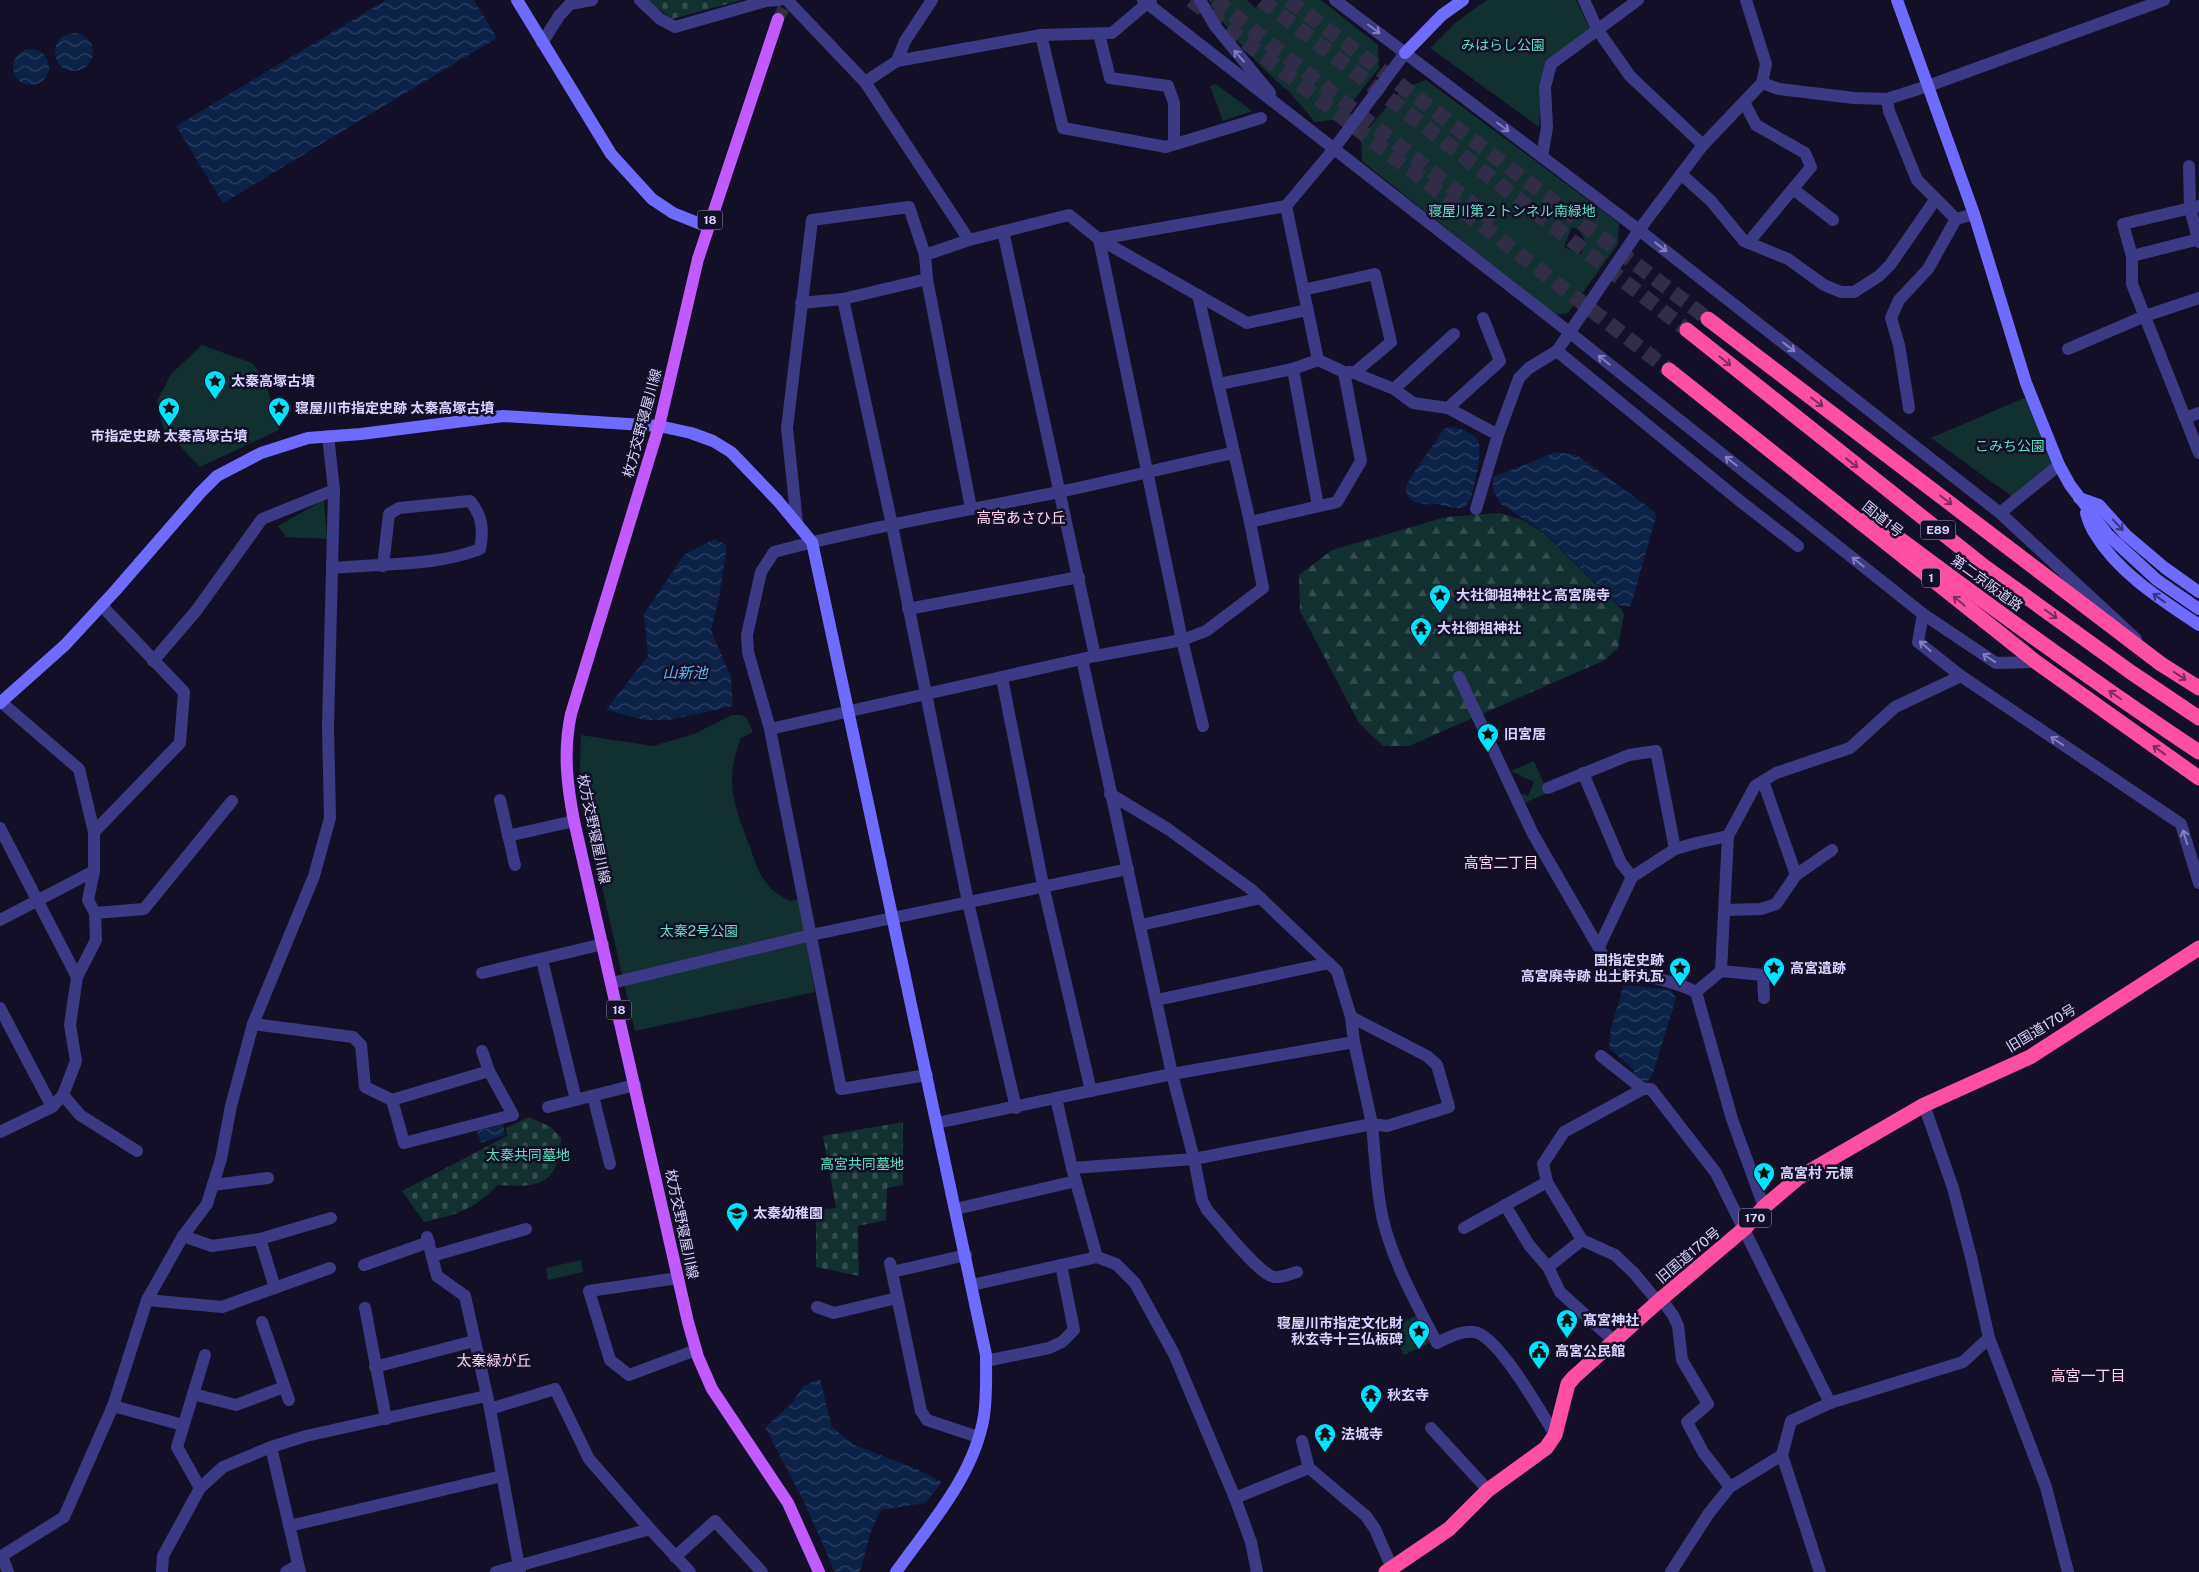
<svg xmlns="http://www.w3.org/2000/svg" width="2199" height="1572" viewBox="0 0 2199 1572" font-family="'Public Sans','Noto Sans JP',sans-serif">
  <style>
    .forest { fill: url(#forest-firs) }
    .cemetery { fill: url(#cemetery-stones) }
    .park { fill: #12302f; fill-rule: evenodd }
    .water { fill: url(#water-waves) }
    .lines { fill: none; stroke-linecap: round; stroke-linejoin: round }
    .primary-tunnel { stroke: #312d47; stroke-width: 12; stroke-dasharray: 12 6; stroke-linecap: butt }
    .highway-tunnel { stroke: #312d47; stroke-width: 15; stroke-dasharray: 15 8; stroke-linecap: butt }
    .street { stroke: #3d3a85; stroke-width: 12 }
    .secondary { stroke: #6f6bff; stroke-width: 12 }
    .primary { stroke: #c25bff; stroke-width: 12 }
    .highway { stroke: #ff4fa3; stroke-width: 15 }
    .oneway { stroke: #837fbc }
    .oneway2 { stroke: #7d2c5e }
    .oneway3 { stroke: #38347d }
    .labels { text-anchor: middle; stroke-width: 5; stroke-linejoin: round; paint-order: stroke }
    .shield { fill: #130f26; stroke: #9e99be; stroke-width: 1 }
    .shield-label { font-size: 12px; font-weight: bold; fill: #d9d4ff }
    .park-label { font-size: 14px; fill: #5fe0c0; stroke: #130f26 }
    .poi-label { font-size: 14px; font-weight: bold; fill: #d9d4ff; stroke: #130f26; text-anchor: start }
    .street-label { font-size: 14px; fill: #d9d4ff; stroke: #130f26 }
    .neighbourhood-label { font-size: 15px; fill: #ffd6f0; stroke: #130f26 }
    .water-label { font-size: 15px; font-style: italic; fill: #62b6ff; stroke: #130f26 }
  </style>
  <defs>
    <pattern id="forest-firs" width="22" height="20" patternUnits="userSpaceOnUse" patternTransform="scale(1.25)"><rect width="22" height="20" fill="#12302f"/><path d="M5 1l3.5 6h-7zM16 11l3.5 6h-7z" fill="#344d4e"/></pattern>
    <pattern id="cemetery-stones" width="16" height="16" patternUnits="userSpaceOnUse" patternTransform="scale(1.25)"><rect width="16" height="16" fill="#12302f"/><path d="M2 7V4a2 2 0 0 1 4 0v3zM10 15v-3a2 2 0 0 1 4 0v3z" fill="#344d4e"/></pattern>
    <pattern id="water-waves" width="16" height="10" patternUnits="userSpaceOnUse" patternTransform="scale(1.25)"><rect width="16" height="10" fill="#0c2248"/><path d="M0 5q4-4 8 0t8 0" fill="none" stroke="#2f4163"/></pattern>
  </defs>
  <rect width="100%" height="100%" fill="#130f26"/>
  <!-- forest -->
  <path class="forest" d="M1499 513 1523 520 1545 534 1621 609 1624 614 1618 648 1605 660 1409 746H1383L1359 723 1300 611 1299 575 1332 550 1446 517Z"/>
  <!-- cemetery -->
  <g class="cemetery">
    <path d="M646 0H742L672 19Z"/>
    <path d="M529 1117 551 1127 561 1138C558 1185 540 1188 498 1185 470 1212 460 1213 424 1222L402 1191 507 1136 506 1128Z"/>
    <path d="M903 1122V1185L887 1188 886 1220 858 1226 859 1276 816 1267V1210L836 1208 823 1136Z"/>
  </g>
  <!-- park -->
  <g class="park">
    <path d="M1209 0H1247L1255 8 1262 0H1321L1378 45 1379 68 1339 119 1315 122 1287 89 1284 88C1255 61 1228 34 1209 0Z"/>
    <path d="M1487 0H1576L1590 29 1546 62 1541 93 1539 127 1430 48 1455 23Z"/>
    <path d="M1426 80 1619 223 1618 244 1568 313 1555 315 1362 161 1361 137 1402 89ZM1572 227 1579 230 1585 241 1581 255 1564 247Z"/>
    <path d="M1216 84 1252 111 1223 121 1210 86Z"/>
    <path d="M202 345 252 363 262 375 280 424 279 430 200 467 163 428 157 401 171 374Z"/>
    <path d="M2031 395 2059 465 2017 500 1931 438Z"/>
    <path d="M324 500 327 539 286 537 278 526Z"/>
    <path d="M732 715H742L747 719 753 732 741 738C724 780 734 807 750 847 754 859 759 875 768 885 773 892 783 897 790 901L799 899 815 992 635 1031 579 787 581 735 653 746 694 734Z"/>
    <path d="M1534 761 1548 793 1524 803 1521 793 1528 796 1534 782 1511 771Z"/>
    <path d="M581 1260 583 1272 548 1280 546 1268Z"/>
    <path d="M1417 1315 1430 1343 1404 1355 1391 1328Z"/>
  </g>
  <!-- water -->
  <g class="water">
    <path d="M386 0H474L497 38 223 203 176 126Z"/>
    <circle cx="74" cy="52" r="19"/>
    <circle cx="31" cy="67" r="18"/>
    <path d="M1448 427C1458 427 1476 432 1479 444 1482 453 1473 503 1465 507 1457 511 1441 503 1431 504 1420 505 1406 502 1406 488 1406 481 1438 439 1443 430Z"/>
    <path d="M1556 452 1577 455 1655 512 1656 517 1631 605 1629 607 1618 605 1546 534 1501 504 1493 490V477Z"/>
    <path d="M714 539 727 545 719 598 711 630 731 677 733 706 669 720H644L606 710 648 656 644 614 684 555Z"/>
    <path d="M1628 985 1671 990 1676 998 1652 1076 1646 1083 1640 1081 1633 1074 1634 1070 1609 1048 1611 1028 1623 987Z"/>
    <path d="M503 1124 505 1135 481 1143 477 1131Z"/>
    <path d="M820 1379 832 1427 854 1445 917 1469 942 1482 925 1503 881 1510 871 1531 860 1572H835L804 1502 765 1427 792 1403 803 1386Z"/>
  </g>
  <g class="lines">
    <!-- primary-tunnel -->
    <path class="primary-tunnel" d="M778 19 788 0"/>
    <!-- highway-tunnel -->
    <g class="highway-tunnel">
      <path d="M1191 0 1669 370"/>
      <path d="M1215 0 1494 221"/>
      <path d="M1262 0 1687 330"/>
      <path d="M1289 0 1708 319"/>
    </g>
    <!-- street -->
    <g class="street">
      <path d="M640 0 660 19 675 27 766 1 779 0"/>
      <path d="M787 0 865 82 969 240 1069 215 1099 239 1286 206 1333 150 1405 53"/>
      <path d="M1143 0 1569 332 1923 614 1996 663 2036 662"/>
      <path d="M1200 0 1215 26 1270 93"/>
      <path d="M1335 0 1639 230 2000 513 2136 639"/>
      <path d="M1584 0 1597 29 1630 76 1703 145"/>
      <path d="M1099 34 1110 78 1168 86 1174 103V144"/>
      <path d="M1041 35 1063 128 1166 147 1261 118"/>
      <path d="M542 43 559 16 570 4 592 0"/>
      <path d="M897 61 905 41 932 0"/>
      <path d="M865 82 897 61 1041 35 1112 33 1151 0"/>
      <path d="M1762 83 1779 89 1854 98 1887 99 1928 86 2164 0"/>
      <path d="M1887 99 1889 111 1917 180 1956 219 1974 214"/>
      <path d="M1744 102 1756 125 1805 153 1811 167 1748 243"/>
      <path d="M1542 157 1547 127 1545 87 1551 64 1638 0"/>
      <path d="M2189 166 2190 209 2199 242"/>
      <path d="M1681 174 1711 201 1744 241 1788 259 1824 285 1841 292H1854L1879 276 1890 265 1935 200"/>
      <path d="M1793 189 1833 220"/>
      <path d="M2199 206 2123 224 2132 256V284L2199 453"/>
      <path d="M1003 231 1095 656"/>
      <path d="M1099 239 1182 640 1203 726"/>
      <path d="M1099 239 1247 323 1307 310"/>
      <path d="M969 240 925 255 927 279 843 299 892 525 968 902 1016 1108"/>
      <path d="M2132 256 2199 239"/>
      <path d="M927 279 971 508"/>
      <path d="M1303 290 1375 274 1391 342 1354 373"/>
      <path d="M1198 295 1250 522"/>
      <path d="M801 303 843 299"/>
      <path d="M2068 349 2145 316 2199 298"/>
      <path d="M1557 351 1740 501 1798 546"/>
      <path d="M1293 369 1318 506"/>
      <path d="M1349 372 1354 373 1394 389 1413 403 1448 408 1498 435"/>
      <path d="M1219 384 1293 369 1318 360"/>
      <path d="M1394 389 1454 334"/>
      <path d="M1448 408 1500 361 1483 318"/>
      <path d="M1909 408 1899 345 1891 318 1899 300 1928 269 1956 219"/>
      <path d="M2185 418 2199 413"/>
      <path d="M1476 509 1498 435 1519 378 1529 368 1557 351 1639 230 1703 145 1762 83 1766 64 1746 0"/>
      <path d="M2000 513 2059 465"/>
      <path d="M797 523 787 428 812 220 909 207 925 255"/>
      <path d="M332 568C381 563 434 567 480 549 484 530 482 515 470 501L399 508 389 514 383 566"/>
      <path d="M908 609 1079 577"/>
      <path d="M1923 614 1918 642 1961 676 2181 824 2199 883"/>
      <path d="M153 661 196 611 262 519 334 490"/>
      <path d="M1459 677 1533 834 1603 955C1618 974 1671 978 1696 992"/>
      <path d="M1002 678 1043 885 1091 1091"/>
      <path d="M770 729 1095 656 1182 640 1206 631 1263 588 1250 522 1337 502 1361 461 1344 372 1318 360 1286 206"/>
      <path d="M1583 773 1621 863 1632 877"/>
      <path d="M1763 781 1796 875"/>
      <path d="M1548 788 1629 755 1656 751 1675 849"/>
      <path d="M1110 794 1168 829 1252 890 1337 971 1351 1017 1354 1042 1372 1124 1194 1159 1202 1200 1207 1210C1220 1224 1258 1274 1274 1277 1282 1278 1290 1274 1297 1272"/>
      <path d="M500 800 515 865"/>
      <path d="M0 828 77 977"/>
      <path d="M94 832 180 743 184 692 102 606"/>
      <path d="M508 836 574 821"/>
      <path d="M1725 910 1761 909 1776 904 1796 875 1832 850"/>
      <path d="M95 913 144 909 232 801"/>
      <path d="M0 920 94 871"/>
      <path d="M1141 925 1261 898"/>
      <path d="M1599 947 1632 877 1675 849 1696 843 1728 836"/>
      <path d="M542 960 576 1100"/>
      <path d="M1721 971 1728 836 1755 786 1776 773 1850 748 1895 707 1961 676"/>
      <path d="M482 973 603 944"/>
      <path d="M612 983 811 935 1128 869"/>
      <path d="M1764 998 1763 975 1721 971 1696 992 1732 1119 1764 1207"/>
      <path d="M1157 1000 1329 963"/>
      <path d="M0 1008 52 1107"/>
      <path d="M1351 1017 1427 1056 1437 1065 1449 1107 1387 1126 1372 1124C1375 1156 1376 1189 1383 1220 1394 1264 1416 1303 1437 1343 1448 1338 1465 1328 1478 1333 1502 1343 1541 1412 1555 1435"/>
      <path d="M253 1024 353 1037 361 1045 365 1087 392 1100 489 1071"/>
      <path d="M1601 1056 1643 1089H1651L1716 1173 1830 1403"/>
      <path d="M927 1075 841 1089 770 729 748 652 747 635 761 572 774 552C868 527 964 511 1059 492 1117 480 1175 465 1233 453"/>
      <path d="M63 1095 80 1115 137 1151"/>
      <path d="M593 1096 610 1164"/>
      <path d="M1056 1098 1172 1074 1354 1042"/>
      <path d="M392 1100 404 1143 513 1115 489 1071 482 1051"/>
      <path d="M1924 1105 1953 1188 1971 1257 1989 1338 2046 1487 2068 1572"/>
      <path d="M548 1107 635 1085"/>
      <path d="M937 1123 1056 1098 1072 1168 1194 1159 1172 1074 1082 659"/>
      <path d="M0 1132 52 1107 63 1095 76 1061 70 1025 77 977 96 940 95 913 88 900 94 871V832L79 769 1 702"/>
      <path d="M1072 1168 1097 1257 1116 1264 1135 1283 1174 1354 1235 1498 1251 1542 1257 1572"/>
      <path d="M213 1185 268 1178"/>
      <path d="M1505 1205 1529 1245 1548 1267 1560 1292 1614 1341"/>
      <path d="M956 1209 1076 1181"/>
      <path d="M1464 1228 1547 1182"/>
      <path d="M183 1236 212 1246 260 1239 331 1218"/>
      <path d="M427 1237 437 1276 465 1296 490 1409 520 1572"/>
      <path d="M260 1239 275 1288"/>
      <path d="M1582 1240 1615 1255 1634 1273 1658 1302"/>
      <path d="M432 1256 526 1229"/>
      <path d="M890 1263 921 1411 927 1420 978 1437"/>
      <path d="M364 1265 429 1242"/>
      <path d="M1548 1267 1582 1240 1547 1182 1543 1164 1564 1132 1643 1089"/>
      <path d="M892 1272 966 1255"/>
      <path d="M678 1278 589 1291 610 1360 629 1375 696 1350"/>
      <path d="M972 1285 1097 1257"/>
      <path d="M1661 1299 1673 1315 1678 1326 1682 1360 1708 1404 1687 1422 1703 1452 1730 1487"/>
      <path d="M147 1300 222 1307 330 1268"/>
      <path d="M817 1307 834 1313 897 1298"/>
      <path d="M365 1308 386 1419"/>
      <path d="M262 1322 289 1400"/>
      <path d="M986 1361 1049 1348 1062 1342 1074 1330 1061 1265"/>
      <path d="M375 1367 474 1341"/>
      <path d="M193 1394 236 1405 284 1387"/>
      <path d="M113 1406 183 1425"/>
      <path d="M490 1409 555 1389 589 1459 650 1529 690 1572"/>
      <path d="M1431 1428 1488 1490"/>
      <path d="M1302 1441 1309 1468 1366 1516 1375 1529 1392 1568"/>
      <path d="M1782 1455 1820 1572"/>
      <path d="M200 1488 177 1447 205 1355"/>
      <path d="M1235 1498 1309 1468"/>
      <path d="M289 1526 502 1476"/>
      <path d="M2 1556 8 1572"/>
      <path d="M0 1557 64 1517 113 1406 147 1300 183 1236 207 1204 221 1159 231 1106 253 1024 314 876 330 818 328 727 334 490 328 436"/>
      <path d="M675 1557 715 1521 762 1572"/>
      <path d="M162 1572 163 1556 200 1488 223 1467 271 1447"/>
      <path d="M286 1572 298 1565"/>
      <path d="M300 1572 271 1447 306 1436 486 1396"/>
      <path d="M496 1572 650 1529"/>
      <path d="M1671 1572 1709 1513 1730 1487 1782 1455 1791 1421 1830 1403 1963 1362 1989 1338"/>
    </g>
    <!-- secondary -->
    <g class="secondary">
      <path d="M517 0 611 154 652 199 673 213 708 227"/>
      <path d="M1897 0 1974 214 2026 383 2059 465 2070 485 2108 535 2157 580 2199 609"/>
      <path d="M1405 53 1442 15 1463 0"/>
      <path d="M2079 498 2099 505 2126 535 2165 568 2199 592"/>
      <path d="M2086 513C2088 520 2091 528 2095 534 2118 573 2163 601 2199 625"/>
      <path d="M0 703 65 645 115 591 201 492 217 476 261 453 308 438 361 434 503 416 659 426 691 433 713 441 731 452 778 501 812 542 986 1355C986 1375 987 1395 984 1416 974 1476 930 1524 896 1572"/>
    </g>
    <!-- primary -->
    <path class="primary" d="M778 19 698 259 659 426 571 714C563 751 567 785 574 821L688 1322 698 1357 712 1389 788 1503 819 1572"/>
    <!-- highway -->
    <g class="highway">
      <path d="M1708 319 2161 664 2199 688"/>
      <path d="M1687 330 1985 567 2132 673 2199 718"/>
      <path d="M1669 370 2036 662 2199 778"/>
      <path d="M1869 516C1977 597 2086 677 2199 752"/>
      <path d="M1386 1572 1449 1529 1488 1490 1546 1448 1555 1435 1568 1384 1574 1377 1661 1299 1745 1228 1764 1207 1798 1178 1924 1105 2030 1057 2199 948"/>
    </g>
  </g>
  <!-- one-way arrows -->
  <defs><path id="oneway-shaft" d="M-6 0H5M1.5-3L5.5 0L1.5 3" fill="none" stroke-width="1.6" stroke-linecap="round" stroke-linejoin="round" transform="scale(1.25)"/></defs>
  <g class="oneway">
    <use href="#oneway-shaft" transform="translate(1374 29) rotate(37)"/>
    <use href="#oneway-shaft" transform="translate(1239 56) rotate(-131)"/>
    <use href="#oneway-shaft" transform="translate(1503 127) rotate(37)"/>
    <use href="#oneway-shaft" transform="translate(1661 247) rotate(38)"/>
    <use href="#oneway-shaft" transform="translate(1789 347) rotate(38)"/>
    <use href="#oneway-shaft" transform="translate(1604 360) rotate(-141)"/>
    <use href="#oneway-shaft" transform="translate(1731 461) rotate(-141)"/>
    <use href="#oneway-shaft" transform="translate(1858 562) rotate(-141)"/>
    <use href="#oneway-shaft" transform="translate(1925 646) rotate(-138)"/>
    <use href="#oneway-shaft" transform="translate(1989 658) rotate(-146)"/>
    <use href="#oneway-shaft" transform="translate(2057 741) rotate(-146)"/>
    <use href="#oneway-shaft" transform="translate(2185 837) rotate(-107)"/>
  </g>
  <g class="oneway2">
    <use href="#oneway-shaft" transform="translate(1725 361) rotate(39)"/>
    <use href="#oneway-shaft" transform="translate(1817 402) rotate(37)"/>
    <use href="#oneway-shaft" transform="translate(1852 463) rotate(38)"/>
    <use href="#oneway-shaft" transform="translate(1946 500) rotate(37)"/>
    <use href="#oneway-shaft" transform="translate(1959 601) rotate(-141)"/>
    <use href="#oneway-shaft" transform="translate(2051 614) rotate(36)"/>
    <use href="#oneway-shaft" transform="translate(2180 676) rotate(33)"/>
    <use href="#oneway-shaft" transform="translate(2115 695) rotate(-145)"/>
    <use href="#oneway-shaft" transform="translate(2159 750) rotate(-144)"/>
  </g>
  <g class="oneway3">
    <use href="#oneway-shaft" transform="translate(2118 525) rotate(47)"/>
    <use href="#oneway-shaft" transform="translate(2159 598) rotate(-144)"/>
  </g>
  <!-- icons -->
  <defs>
    <g id="sight-pin" transform="scale(1.125)"><path d="M0 17L-7.5 6A9.5 9.5 0 1 1 7.5 6Z" fill="#00e5ff" stroke="#130f26"/><path d="M0-6L1.8-2.2L6-1.7L2.9 1.2L3.7 5.4L0 3.3L-3.7 5.4L-2.9 1.2L-6-1.7L-1.8-2.2Z" fill="#111"/></g>
    <g id="temple-pin" transform="scale(1.125)"><path d="M0 17L-7.5 6A9.5 9.5 0 1 1 7.5 6Z" fill="#00e5ff" stroke="#130f26"/><path d="M0-6L5-2H3V0L6.5 2.5H4V6H1.5V3h-3V6H-4V2.5H-6.5L-3 0V-2H-5Z" fill="#111"/></g>
    <g id="school-pin" transform="scale(1.125)"><path d="M0 17L-7.5 6A9.5 9.5 0 1 1 7.5 6Z" fill="#00e5ff" stroke="#130f26"/><path d="M0-5L7-2L0 1L-7-2ZM-4 1L0 2.5L4 1V4Q0 6-4 4Z" fill="#111"/></g>
    <g id="civic-pin" transform="scale(1.125)"><path d="M0 17L-7.5 6A9.5 9.5 0 1 1 7.5 6Z" fill="#00e5ff" stroke="#130f26"/><path d="M-.6-6.5H3V-4.5H.6V-3L4-1V1h2V6H-6V1h2V-1L-.6-3ZM-1.2 2.5V6h2.4V2.5Z" fill="#111"/></g>
  </defs>
  <g fill-rule="evenodd">
    <use href="#sight-pin" x="215" y="381"/>
    <use href="#sight-pin" x="169" y="408"/>
    <use href="#sight-pin" x="279" y="408"/>
    <use href="#sight-pin" x="1440" y="595"/>
    <use href="#temple-pin" x="1421" y="628"/>
    <use href="#sight-pin" x="1488" y="734"/>
    <use href="#sight-pin" x="1680" y="968"/>
    <use href="#sight-pin" x="1774" y="968"/>
    <use href="#sight-pin" x="1764" y="1173"/>
    <use href="#school-pin" x="737" y="1213"/>
    <use href="#temple-pin" x="1567" y="1320"/>
    <use href="#sight-pin" x="1419" y="1331"/>
    <use href="#civic-pin" x="1539" y="1351"/>
    <use href="#temple-pin" x="1371" y="1395"/>
    <use href="#temple-pin" x="1325" y="1434"/>
  </g>
  <g class="labels">
    <!-- shield labels -->
    <g class="shield">
      <rect x="697.5" y="210.5" width="25" height="19" rx="4"/>
      <rect x="1920.5" y="520.5" width="35" height="19" rx="4"/>
      <rect x="1922" y="568.5" width="18" height="19" rx="4"/>
      <rect x="606.5" y="1000.5" width="25" height="19" rx="4"/>
      <rect x="1739" y="1208.5" width="32" height="19" rx="4"/>
    </g>
    <g class="shield-label">
      <text x="710" y="224">18</text>
      <text x="1938" y="534">E89</text>
      <text x="1931" y="582">1</text>
      <text x="619" y="1014">18</text>
      <text x="1755" y="1222">170</text>
    </g>
    <!-- park labels -->
    <g class="park-label">
      <text x="1503" y="50">みはらし公園</text>
      <text x="1512" y="216">寝屋川第２トンネル南緑地</text>
      <text x="2010" y="451">こみち公園</text>
      <text x="699" y="936">太秦2号公園</text>
      <text x="528" y="1160">太秦共同墓地</text>
      <text x="862" y="1169">高宮共同墓地</text>
    </g>
    <!-- poi labels -->
    <g class="poi-label">
      <text x="231" y="386">太秦高塚古墳</text>
      <text x="295" y="413">寝屋川市指定史跡 太秦高塚古墳</text>
      <text x="169" y="441" text-anchor="middle">市指定史跡 太秦高塚古墳</text>
      <text x="1456" y="600">大社御祖神社と高宮廃寺</text>
      <text x="1437" y="633">大社御祖神社</text>
      <text x="1504" y="739">旧宮居</text>
      <text x="1664" y="965" text-anchor="end">国指定史跡<tspan x="1664" dy="16">高宮廃寺跡 出土軒丸瓦</tspan></text>
      <text x="1790" y="973">高宮遺跡</text>
      <text x="1780" y="1178">高宮村 元標</text>
      <text x="753" y="1218">太秦幼稚園</text>
      <text x="1583" y="1325">髙宮神社</text>
      <text x="1403" y="1328" text-anchor="end">寝屋川市指定文化財<tspan x="1403" dy="16">秋玄寺十三仏板碑</tspan></text>
      <text x="1555" y="1356">高宮公民館</text>
      <text x="1387" y="1400">秋玄寺</text>
      <text x="1341" y="1439">法城寺</text>
    </g>
    <!-- street labels -->
    <g class="street-label">
      <text transform="translate(642 423) rotate(-75)" y="5">枚方交野寝屋川線</text>
      <text transform="translate(1883 519) rotate(39)" y="5">国道1号</text>
      <text transform="translate(1987 583) rotate(36)" y="5">第二京阪道路</text>
      <text transform="translate(594 829) rotate(78)" y="5">枚方交野寝屋川線</text>
      <text transform="translate(2041 1028) rotate(-31)" y="5">旧国道170号</text>
      <text transform="translate(682 1224) rotate(78)" y="5">枚方交野寝屋川線</text>
      <text transform="translate(1688 1255) rotate(-40)" y="5">旧国道170号</text>
    </g>
    <!-- neighbourhood labels -->
    <g class="neighbourhood-label">
      <text x="1021" y="523">高宮あさひ丘</text>
      <text x="1501" y="868">高宮二丁目</text>
      <text x="494" y="1366">太秦緑が丘</text>
      <text x="2088" y="1381">高宮一丁目</text>
    </g>
    <!-- water labels -->
    <g class="water-label">
      <text x="685" y="678">山新池</text>
    </g>
  </g>
</svg>
